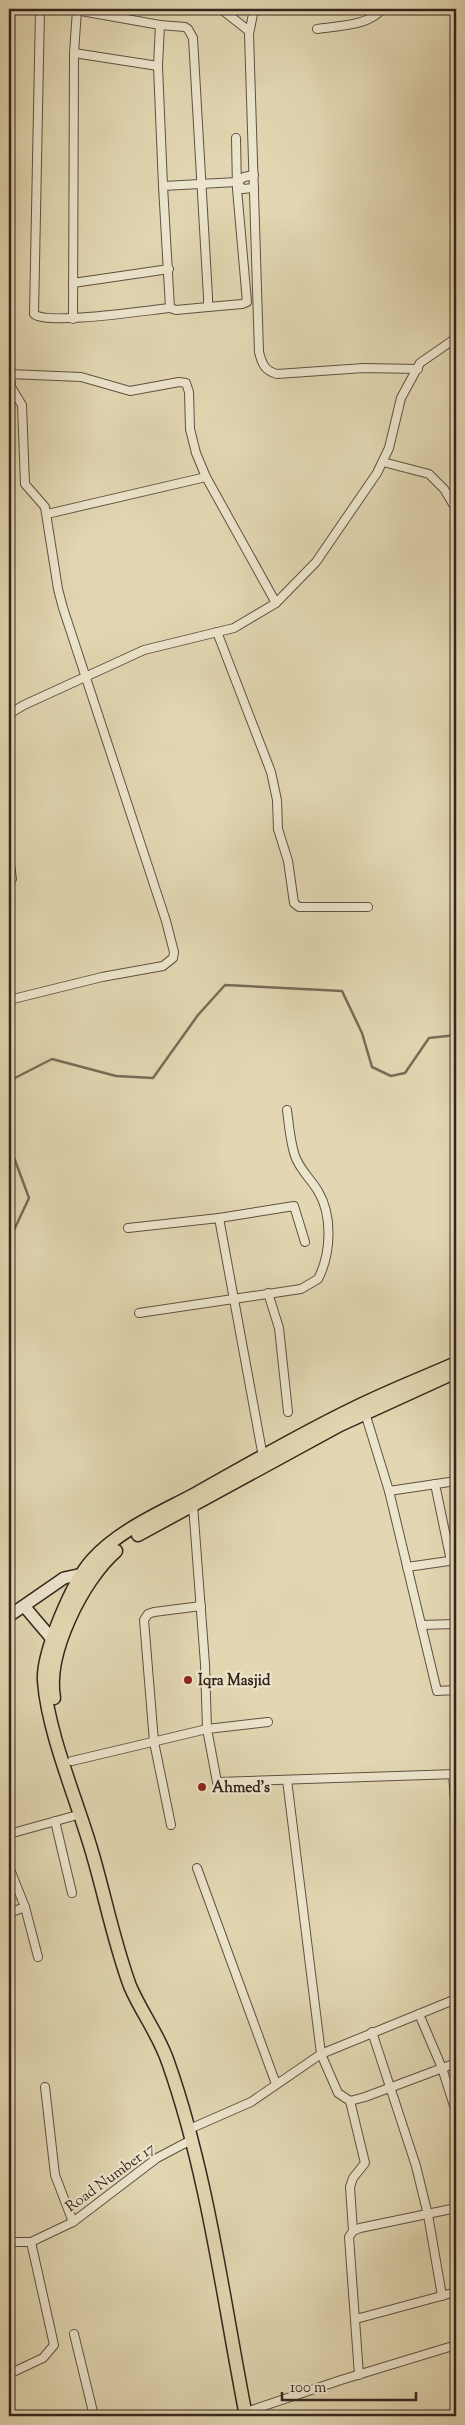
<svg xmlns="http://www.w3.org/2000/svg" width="465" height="2425" viewBox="0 0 465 2425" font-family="'Sorts Mill Goudy',serif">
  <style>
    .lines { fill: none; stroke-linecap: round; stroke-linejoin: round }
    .stream { stroke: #796b57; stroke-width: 2.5 }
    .minor-casing { stroke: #605142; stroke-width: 10 }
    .secondary-casing { stroke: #35241c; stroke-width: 14 }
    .trunk-casing { stroke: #35241c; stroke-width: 15 }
    .minor { stroke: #ece5cd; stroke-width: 8 }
    .secondary { stroke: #ece5cd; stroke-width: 11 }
    .trunk { stroke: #e2d7b2; stroke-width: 12 }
    .poi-dot { fill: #8f2418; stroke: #ece5cd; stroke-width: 2 }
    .labels { text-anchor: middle; stroke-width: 4.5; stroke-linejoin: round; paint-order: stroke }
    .poi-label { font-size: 15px; font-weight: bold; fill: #35241c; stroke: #ece5cd; text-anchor: start }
    .street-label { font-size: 15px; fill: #35241c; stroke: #ece5cd }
  </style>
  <rect width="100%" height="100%" fill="#e2d7b2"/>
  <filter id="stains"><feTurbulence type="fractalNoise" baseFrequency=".004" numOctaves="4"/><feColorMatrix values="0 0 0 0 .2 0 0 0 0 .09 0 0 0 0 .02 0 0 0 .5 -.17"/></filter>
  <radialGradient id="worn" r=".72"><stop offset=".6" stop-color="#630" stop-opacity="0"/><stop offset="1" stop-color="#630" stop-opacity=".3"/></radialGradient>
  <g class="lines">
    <!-- stream -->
    <g class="stream">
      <path d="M9 1081 52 1059 116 1076 153 1078 198 1015 225 985 342 991 362 1033 372 1067 391 1076 405 1073 429 1038 456 1035"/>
      <path d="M9 1144 29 1198 14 1230 9 1235"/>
    </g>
    <!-- minor casing -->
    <g class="minor-casing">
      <g id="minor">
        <path d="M40 9 34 314C47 326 148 310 170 308L163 186"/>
        <path d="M70 9 160 25 158 66 163 186 237 182 244 177 254 175"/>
        <path d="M221 9 249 31"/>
        <path d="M254 9 249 34 259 352C262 364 265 371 277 374L364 368 418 369"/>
        <path d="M160 25 185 27 188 29 193 38 208 297V307L176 310 170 308"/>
        <path d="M317 29C337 26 369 26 382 9"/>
        <path d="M74 53 158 66"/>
        <path d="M237 182 242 189 254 188"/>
        <path d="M73 283 169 269"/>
        <path d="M208 307 242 304 247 302 237 189 236 138"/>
        <path d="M73 319 74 53 77 10"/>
        <path d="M9 366 11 387 22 405 25 484 45 507 58 589 63 608 166 921 174 952 173 958 163 966 102 977 9 1000"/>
        <path d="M9 374 81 377 130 391 179 382 186 383 189 392 190 429 196 453 206 477 276 603"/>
        <path d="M383 462 429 474 444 489 456 509"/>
        <path d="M47 514 206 477"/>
        <path d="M217 632 271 772 277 800 278 829 288 861 294 903 299 907H368"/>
        <path d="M9 714 24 705 144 650 234 628 276 603 316 562 377 473 389 448 401 398 420 363 456 338"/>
        <path d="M9 858 12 879"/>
        <path d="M219 1218 294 1206 305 1242"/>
        <path d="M128 1228 219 1218 263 1457"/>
        <path d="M268 1293 279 1328 288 1412"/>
        <path d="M139 1313 301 1289 318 1279C331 1254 333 1216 318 1191 310 1178 300 1170 295 1156 290 1141 289 1125 287 1110"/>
        <path d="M365 1413 389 1491 437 1691 456 1690"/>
        <path d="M435 1484 451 1561"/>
        <path d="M389 1491 456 1481"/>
        <path d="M407 1567 456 1560"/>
        <path d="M421 1625 456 1624"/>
        <path d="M268 1722 207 1729 217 1782 456 1774"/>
        <path d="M72 1761 207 1729 205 1664 193 1505"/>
        <path d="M453 1774 456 1814"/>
        <path d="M287 1780 321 2054 456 1999"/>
        <path d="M55 1821 72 1893"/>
        <path d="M171 1825 154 1742 144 1620 148 1614 154 1612 201 1606"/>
        <path d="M9 1834 81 1814"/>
        <path d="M9 1867 25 1907 38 1957"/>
        <path d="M197 1868 276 2084"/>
        <path d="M9 1913 25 1907"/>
        <path d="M419 2014 442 2068 456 2112"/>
        <path d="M372 2032 416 2166 428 2215 442 2296"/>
        <path d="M45 2087 55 2175 73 2222"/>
        <path d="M350 2101 365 2163 353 2178 350 2187 353 2231"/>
        <path d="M194 2127 251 2102 321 2054 338 2093 350 2101 365 2097 456 2063"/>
        <path d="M9 2242H31L73 2222 157 2158 193 2139"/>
        <path d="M356 2319 456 2292"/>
        <path d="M74 2334 94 2416"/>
        <path d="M9 2374 43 2358 54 2345 31 2242"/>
        <path d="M359 2375 349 2237 353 2231 360 2228 456 2208"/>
        <path d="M234 2416 341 2380 456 2345"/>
      </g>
    </g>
    <!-- secondary casing -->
    <g class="secondary-casing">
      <g id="secondary">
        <path d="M24 1606 52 1639 59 1642"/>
        <path d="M9 1616 64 1578 87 1573"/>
      </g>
    </g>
    <!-- trunk casing -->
    <g class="trunk-casing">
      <g id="trunk">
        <path d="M138 1535 340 1425 456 1372"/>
        <path d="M54 1698C46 1653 83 1580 116 1551"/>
        <path d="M246 2416C223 2299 208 2175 168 2062 159 2035 141 2012 130 1986 114 1943 105 1896 92 1852 77 1800 48 1734 44 1681 42 1653 73 1581 92 1560 120 1529 162 1512 197 1493 247 1465 297 1436 348 1411 383 1393 420 1379 456 1363"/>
      </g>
    </g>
    <!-- minor -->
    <use href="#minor" class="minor"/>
    <!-- secondary -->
    <use href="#secondary" class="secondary"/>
    <!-- trunk -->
    <use href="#trunk" class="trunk"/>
  </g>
  <!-- markers -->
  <g class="poi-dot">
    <circle cx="188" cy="1680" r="5"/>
    <circle cx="202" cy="1787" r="5"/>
  </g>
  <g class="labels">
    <!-- poi labels -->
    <g class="poi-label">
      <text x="198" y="1685">Iqra Masjid</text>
      <text x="212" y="1792">Ahmed's</text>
    </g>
    <!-- street labels -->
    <g class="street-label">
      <text transform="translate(110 2177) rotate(-36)" y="5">Road Number 17</text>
    </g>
  </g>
  <!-- margin -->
  <rect width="465" height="2425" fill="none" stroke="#e2d7b2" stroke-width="30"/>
  <rect x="10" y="10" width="445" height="2405" fill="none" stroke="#35241c" stroke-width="2.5"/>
  <rect x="15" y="15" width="435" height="2395" fill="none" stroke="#35241c"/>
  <!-- scale -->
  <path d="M282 2392v8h134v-8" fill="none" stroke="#35241c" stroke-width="2.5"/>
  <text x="290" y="2392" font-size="15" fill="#35241c" stroke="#ece5cd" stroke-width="4" paint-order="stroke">100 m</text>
  <rect width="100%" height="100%" filter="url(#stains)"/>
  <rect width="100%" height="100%" fill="url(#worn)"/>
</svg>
